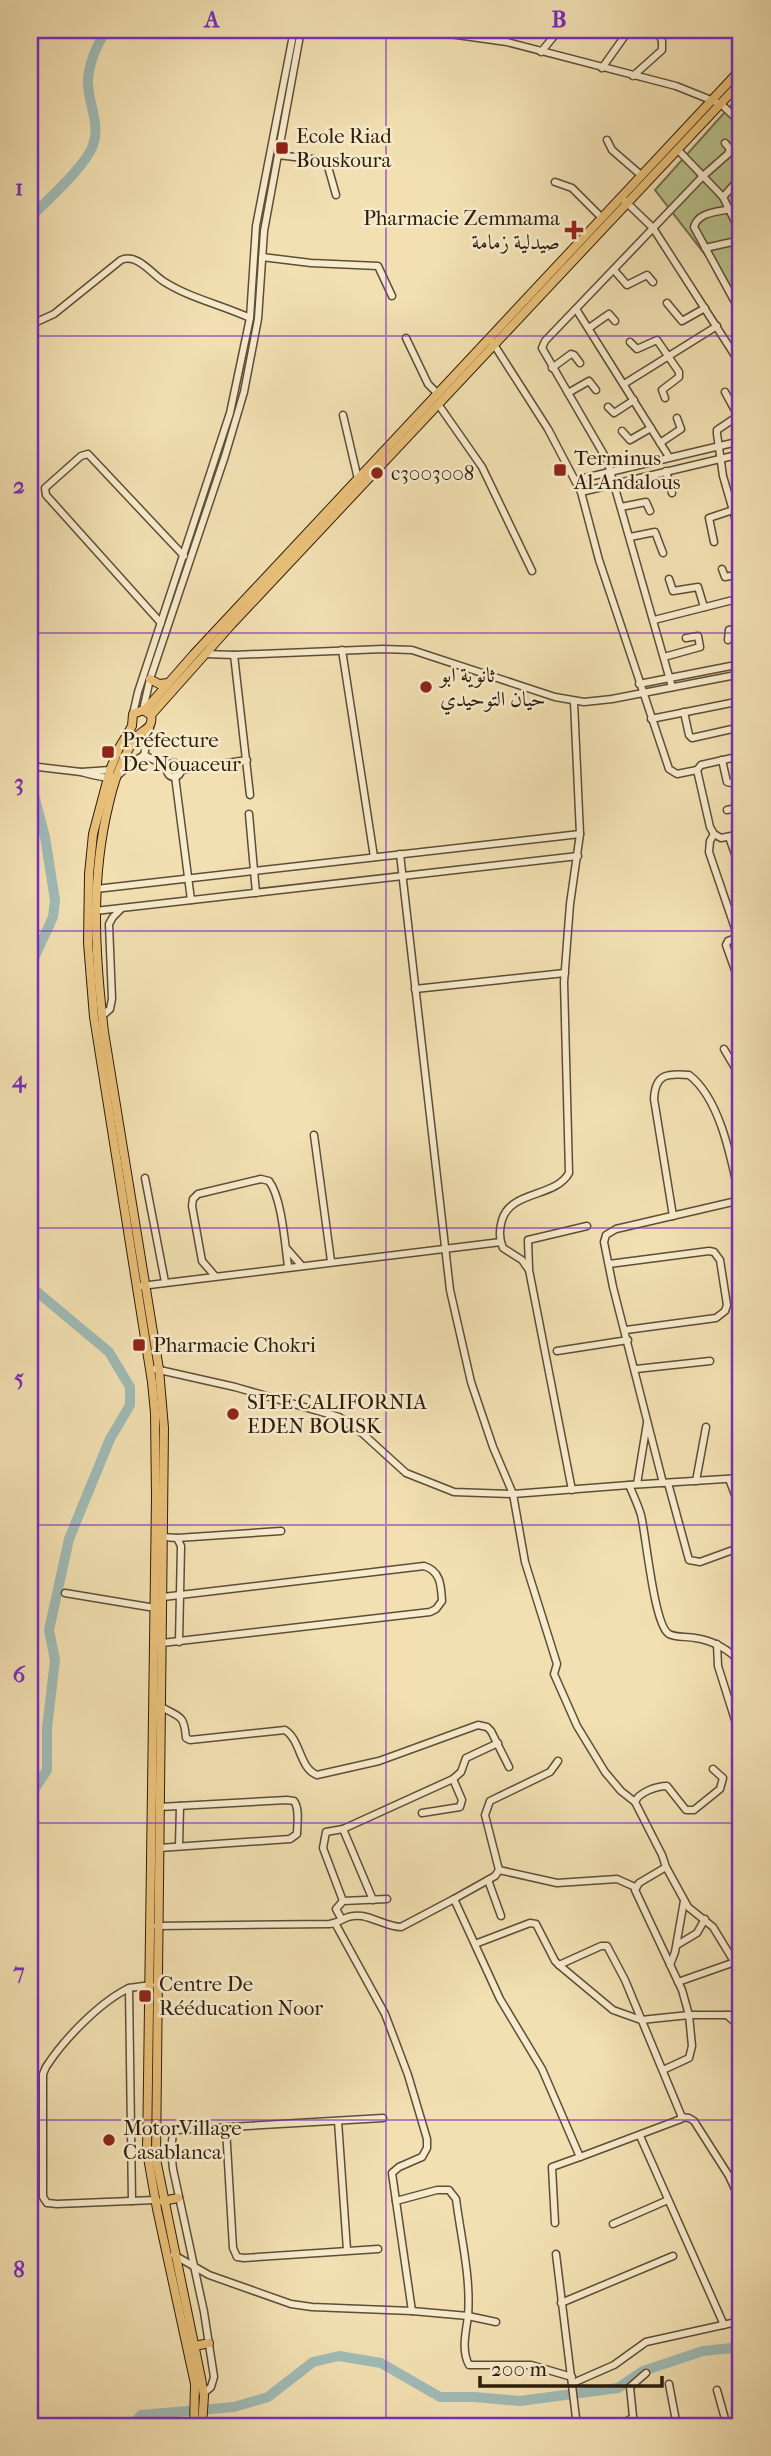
<svg xmlns="http://www.w3.org/2000/svg" width="771" height="2456" viewBox="0 0 771 2456" font-family="'IM FELL French Canon',Amiri,serif">
  <style>
    .green { fill: #b8c38e; stroke: #72704c; stroke-width: 2 }
    .lines { fill: none; stroke-linecap: round; stroke-linejoin: round }
    .river { stroke: #9fbbb6; stroke-width: 10 }
    .minor-casing { stroke: #5e4e35; stroke-width: 9 }
    .major-casing { stroke: #2c1d0b; stroke-width: 10 }
    .minor { stroke: #f7ebcd; stroke-width: 6 }
    .major { stroke: #e9c079; stroke-width: 8 }
    .grid { fill: none; stroke: #7b2cbf; stroke-width: 2; stroke-opacity: 0.55 }
    .poi-dot { fill: #8f2418; stroke: #f7ebcd; stroke-width: 2.5 }
    .labels { text-anchor: middle; stroke-width: 5; stroke-linejoin: round; paint-order: stroke }
    .poi-label { font-size: 21px; fill: #2c1d0b; stroke: #f7ebcd; text-anchor: start }
    .neatline { fill: none; stroke: #7b2cbf; stroke-width: 2.5 }
    .grid-label { font-size: 23px; text-anchor: middle; font-weight: bold; fill: #7b2cbf }
  </style>
  <rect width="100%" height="100%" fill="#f2e0b2"/>
  <filter id="stains"><feTurbulence type="fractalNoise" baseFrequency=".00286" numOctaves="4"/><feColorMatrix values="0 0 0 0 .2 0 0 0 0 .09 0 0 0 0 .02 0 0 0 .5 -.17"/></filter>
  <radialGradient id="worn" r=".72"><stop offset=".6" stop-color="#630" stop-opacity="0"/><stop offset="1" stop-color="#630" stop-opacity=".3"/></radialGradient>
  <!-- green -->
  <path class="green" d="M741 94V301L655 190Z"/>
  <g class="lines">
    <!-- river -->
    <g class="river">
      <path d="M30 218C46 201 86 166 93 145 101 123 87 102 88 80 89 62 97 45 106 30"/>
      <path d="M30 780 45 837 55 900 53 917 30 967"/>
      <path d="M30 1286 109 1352 130 1387V1405L110 1439 69 1539 49 1630 55 1660 47 1728V1770L30 1796"/>
      <path d="M131 2426 141 2415 234 2407 268 2397 313 2362 339 2356 381 2363 440 2397H474L520 2401 618 2388 643 2371 703 2351 741 2347"/>
    </g>
    <!-- minor casing -->
    <g class="minor-casing">
      <g id="minor">
        <path d="M421 30 507 42 676 86 721 104 741 123"/>
        <path d="M541 52 559 30"/>
        <path d="M602 68 629 30"/>
        <path d="M633 76 662 50V41L657 30"/>
        <path d="M607 140 612 150 642 176"/>
        <path d="M678 150 723 197 741 234"/>
        <path d="M278 155 320 160 327 163 336 195"/>
        <path d="M555 182 572 188 602 218"/>
        <path d="M723 197 741 177"/>
        <path d="M625 201 653 228 741 365"/>
        <path d="M731 209C717 212 698 212 694 227L741 313"/>
        <path d="M705 248 741 240"/>
        <path d="M262 257 311 263 378 266 392 296"/>
        <path d="M614 270 627 285 647 275 653 282"/>
        <path d="M667 303 682 321 705 308"/>
        <path d="M576 309 669 457"/>
        <path d="M30 325 54 314 121 260C137 253 151 273 163 281 189 298 222 305 250 318"/>
        <path d="M589 328 609 314 615 321"/>
        <path d="M406 338 428 384 438 394"/>
        <path d="M630 342 637 349 657 340 679 372V377L662 390 665 398"/>
        <path d="M493 343 548 429 581 492 599 560 669 769 677 774 697 770"/>
        <path d="M552 368 571 354 574 355 580 363"/>
        <path d="M624 384 717 326"/>
        <path d="M725 392 737 414 735 418 717 430V434L723 476 741 538"/>
        <path d="M568 393 589 381 596 390"/>
        <path d="M438 404 482 467 532 571"/>
        <path d="M608 407 614 413 634 400"/>
        <path d="M343 415 358 479"/>
        <path d="M622 431 630 440 651 428"/>
        <path d="M660 443 681 429 677 418"/>
        <path d="M666 471 672 493"/>
        <path d="M576 480 741 441"/>
        <path d="M581 492 741 454"/>
        <path d="M621 507 646 502 650 511"/>
        <path d="M630 537 655 532 663 553"/>
        <path d="M714 542 709 518 733 510"/>
        <path d="M722 569 725 577 741 574"/>
        <path d="M669 579 673 591 698 587 704 607"/>
        <path d="M654 620 741 598"/>
        <path d="M161 623 46 495 45 488 81 456 88 454 184 556"/>
        <path d="M728 640 729 630 741 628"/>
        <path d="M342 650 374 857"/>
        <path d="M205 654 234 655 383 649 412 650 555 697 584 702 612 699 741 674"/>
        <path d="M234 655 250 795"/>
        <path d="M664 657 700 647 698 636 686 638"/>
        <path d="M639 684 741 664"/>
        <path d="M672 687 607 460 542 348 545 341 703 176 728 154 730 149 725 143"/>
        <path d="M143 710 150 679 225 456 244 392 258 319 264 231 301 30"/>
        <path d="M684 712 689 735 692 738 741 727"/>
        <path d="M133 714 138 692 230 413 250 318 256 226 294 30"/>
        <path d="M651 719 741 701"/>
        <path d="M144 755 168 767"/>
        <path d="M741 756 701 765 697 770 710 827 714 834 721 838 741 834"/>
        <path d="M722 760 727 782 731 783 741 781"/>
        <circle cx="174" cy="770" r="7"/>
        <path d="M30 766 81 772 110 770"/>
        <path d="M181 770 247 760"/>
        <path d="M81 772C128 785 110 774 144 755L150 727"/>
        <path d="M175 776 191 900"/>
        <path d="M727 810 741 807"/>
        <path d="M249 814 256 893"/>
        <path d="M714 834 710 841 709 852 741 946"/>
        <path d="M729 837 741 871"/>
        <path d="M400 854 450 1290 471 1382 493 1447 513 1494 525 1562 557 1664 554 1674 577 1726 605 1772 621 1791 635 1802"/>
        <path d="M96 889 580 834"/>
        <path d="M95 911 578 856"/>
        <path d="M738 937 728 941 726 945 741 987"/>
        <path d="M415 989 565 973"/>
        <path d="M102 1016 110 1009 112 999 109 924 113 917 121 909"/>
        <path d="M724 1049 741 1078"/>
        <path d="M314 1135 331 1261"/>
        <path d="M145 1178 165 1282"/>
        <path d="M673 1216 654 1099C655 1074 667 1073 689 1075 721 1099 732 1163 740 1200"/>
        <path d="M287 1249 301 1265"/>
        <path d="M609 1264 709 1251 714 1252 720 1260 727 1305 725 1311 716 1318 626 1330"/>
        <path d="M529 1268 528 1240 587 1226"/>
        <path d="M215 1276 202 1261 192 1206 193 1199 198 1194 261 1179 269 1181C282 1198 285 1245 288 1266"/>
        <path d="M141 1286 501 1242"/>
        <path d="M557 1351 628 1340"/>
        <path d="M155 1369 235 1387 339 1417 362 1433 406 1473 454 1492 513 1494 629 1485 741 1478"/>
        <path d="M636 1369 710 1361"/>
        <path d="M729 1479 741 1511"/>
        <path d="M696 1481 706 1427"/>
        <path d="M663 1483 613 1287 604 1242 606 1235 616 1229 741 1200"/>
        <path d="M668 1483 689 1560 700 1562 741 1547"/>
        <path d="M637 1484 647 1423"/>
        <path d="M629 1485C633 1494 638 1505 641 1515 646 1535 654 1626 669 1634 676 1638 687 1636 695 1638 712 1640 730 1650 741 1663"/>
        <path d="M572 1490 529 1270 522 1260 503 1248C499 1239 499 1230 502 1220 511 1190 555 1198 569 1173L564 982 570 904 580 834 574 702"/>
        <path d="M163 1537 177 1538 181 1546 179 1642"/>
        <path d="M177 1538 281 1531"/>
        <path d="M65 1593 155 1608"/>
        <path d="M162 1643 430 1612 436 1609 442 1601C441 1586 441 1571 424 1566L163 1597"/>
        <path d="M717 1644 718 1666 741 1739"/>
        <path d="M160 1706C179 1718 184 1713 186 1738L190 1740 285 1730C301 1740 299 1768 317 1775L379 1761 478 1725 487 1727 491 1731 509 1767"/>
        <path d="M713 1769 723 1778 720 1789 694 1810H686L667 1786C657 1786 639 1792 635 1802L662 1855 666 1867 688 1907 713 1927 741 1973"/>
        <path d="M422 1813 460 1807 462 1800 453 1779"/>
        <path d="M343 1829 373 1900"/>
        <path d="M179 1846 180 1806"/>
        <path d="M159 1848 290 1839 297 1834C297 1824 300 1809 294 1801L287 1800 159 1807"/>
        <path d="M666 1867 639 1883 635 1890 682 1990 689 2015H741"/>
        <path d="M499 1870 557 1883 617 1879 635 1887"/>
        <path d="M488 1880 501 1916"/>
        <path d="M454 1899 495 1876 499 1870 485 1815 490 1801 550 1772 558 1761"/>
        <path d="M343 1901 323 1848 326 1832 343 1829 453 1779 461 1772 466 1758 498 1743"/>
        <path d="M341 1918 336 1909 343 1901 387 1899"/>
        <path d="M335 1923 385 2014 408 2075 427 2139V2148L422 2157 399 2167 392 2173 396 2201"/>
        <path d="M157 1926 329 1924C342 1923 344 1914 362 1916 375 1918 388 1927 401 1927L454 1899 500 1999 542 2069 580 2157 681 2119V2115L625 1980 607 1946H601L559 1965 555 1961 536 1924 530 1923 475 1944"/>
        <path d="M677 1945 697 1933 705 1919"/>
        <path d="M559 1965 613 2010 641 2020 689 2015 692 2046 689 2058 663 2070"/>
        <path d="M670 1965 675 1952 684 1901"/>
        <path d="M678 1982 735 1962"/>
        <path d="M129 1988C100 2002 64 2039 46 2067L43 2074V2197L47 2203 57 2204 155 2200"/>
        <path d="M727 2015 741 2028"/>
        <path d="M681 2117 689 2118 694 2121 729 2176 741 2202"/>
        <path d="M338 2121 347 2250"/>
        <path d="M226 2128 233 2248 237 2257 244 2258 378 2249"/>
        <path d="M640 2136 724 2325"/>
        <path d="M132 2201 129 1988 151 1985"/>
        <path d="M555 2223 552 2167 580 2157"/>
        <path d="M613 2224 668 2200"/>
        <path d="M556 2254 577 2426"/>
        <path d="M174 2255 209 2275 291 2304 312 2307 412 2311 468 2316 496 2322"/>
        <path d="M561 2303 673 2256"/>
        <path d="M412 2311 396 2201 437 2190H449L456 2199C461 2238 471 2277 468 2316 466 2332 461 2350 469 2365H531L572 2377"/>
        <path d="M573 2383 614 2365 646 2342 741 2321"/>
        <path d="M669 2384 677 2426"/>
        <path d="M717 2390 727 2426"/>
        <path d="M204 2393 211 2387 214 2377 204 2312 173 2169 171 2150 173 2133 178 2130 383 2118"/>
        <path d="M619 2426 632 2418"/>
        <path d="M634 2426 630 2387 646 2373"/>
      </g>
    </g>
    <!-- major casing -->
    <g class="major-casing">
      <g id="major">
        <path d="M150 679 159 684 168 683"/>
        <path d="M145 710 194 654 741 69"/>
        <path d="M151 715 143 710 133 714 132 726 119 748 110 770 93 834 89 874 88 943 94 1017 152 1382 155 1413 156 1498 147 2152 157 2209 195 2384 194 2426"/>
        <path d="M163 2201 178 2198"/>
        <path d="M195 2346 209 2343"/>
        <path d="M202 2426 204 2396 201 2378 156 2159 164 1428 159 1369 104 1032C95 955 90 880 109 803 114 781 122 758 135 739 141 729 154 730 151 715L232 624 741 82"/>
      </g>
    </g>
    <!-- minor -->
    <use href="#minor" class="minor"/>
    <!-- major -->
    <use href="#major" class="major"/>
  </g>
  <!-- grid -->
  <path class="grid" d="M386 30V2426M30 336H741M30 633H741M30 931H741M30 1228H741M30 1525H741M30 1823H741M30 2120H741"/>
  <!-- markers -->
  <g class="poi-dot">
    <rect x="275" y="141" width="14" height="14" rx="3.5"/>
    <path d="M570.5 219.5h7v7h7v7h-7v7h-7v-7h-7v-7h7z"/>
    <rect x="553" y="463" width="14" height="14" rx="3.5"/>
    <circle cx="377" cy="473" r="7"/>
    <circle cx="426" cy="687" r="7"/>
    <rect x="101" y="745" width="14" height="14" rx="3.5"/>
    <rect x="132" y="1338" width="14" height="14" rx="3.5"/>
    <circle cx="233" cy="1414" r="7"/>
    <rect x="138" y="1989" width="14" height="14" rx="3.5"/>
    <circle cx="109" cy="2140" r="7"/>
  </g>
  <g class="labels">
    <!-- poi labels -->
    <g class="poi-label">
      <text x="296" y="143">Ecole Riad<tspan x="296" dy="24">Bouskoura</tspan></text>
      <text x="560" y="225" text-anchor="end">Pharmacie Zemmama<tspan x="560" dy="24">صيدلية زمامة</tspan></text>
      <text x="574" y="465">Terminus<tspan x="574" dy="24">Al Andalous</tspan></text>
      <text x="391" y="480">c3003008</text>
      <text x="440" y="682">ثانوية ابو<tspan x="440" dy="24">حيان التوحيدي</tspan></text>
      <text x="122" y="747">Préfecture<tspan x="122" dy="24">De Nouaceur</tspan></text>
      <text x="153" y="1352">Pharmacie Chokri</text>
      <text x="247" y="1409">SITE CALIFORNIA<tspan x="247" dy="24">EDEN BOUSK</tspan></text>
      <text x="159" y="1991">Centre De<tspan x="159" dy="24">Rééducation Noor</tspan></text>
      <text x="123" y="2135">MotorVillage<tspan x="123" dy="24">Casablanca</tspan></text>
    </g>
  </g>
  <!-- margin -->
  <rect width="771" height="2456" fill="none" stroke="#f2e0b2" stroke-width="77"/>
  <!-- scale -->
  <path d="M480 2376v10h182v-10" fill="none" stroke="#2c1d0b" stroke-width="3.5"/>
  <text x="491" y="2376" font-size="21" fill="#2c1d0b" stroke="#f7ebcd" stroke-width="5" paint-order="stroke">200 m</text>
  <rect x="38" y="38" width="694" height="2380" class="neatline"/>
  <g class="grid-label">
    <text x="212" y="27">A</text>
    <text x="559" y="27">B</text>
    <text x="19" y="195">1</text>
    <text x="19" y="493">2</text>
    <text x="19" y="790">3</text>
    <text x="19" y="1087">4</text>
    <text x="19" y="1385">5</text>
    <text x="19" y="1682">6</text>
    <text x="19" y="1979">7</text>
    <text x="19" y="2277">8</text>
  </g>
  <rect width="100%" height="100%" filter="url(#stains)"/>
  <rect width="100%" height="100%" fill="url(#worn)"/>
</svg>
